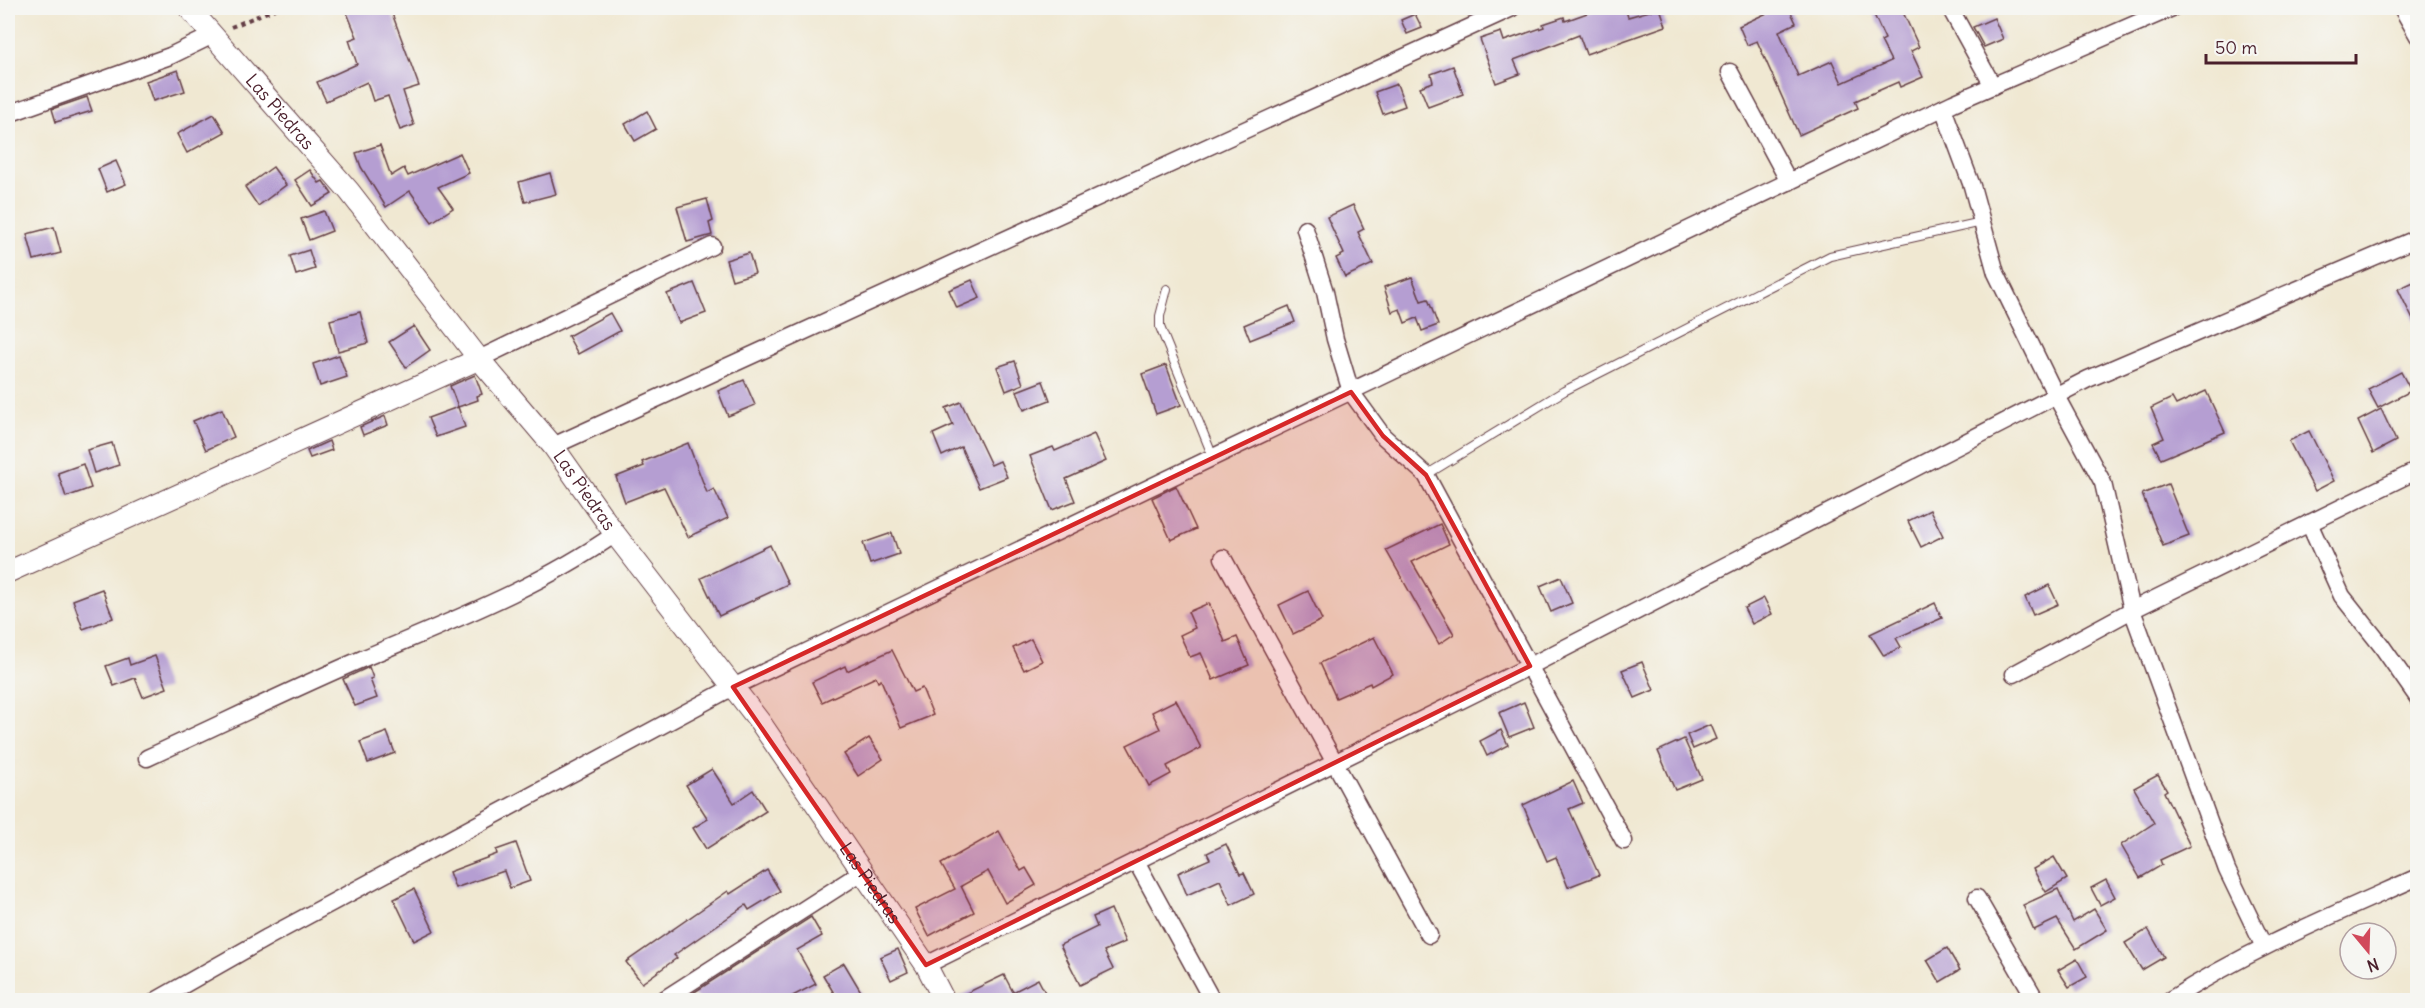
<svg xmlns="http://www.w3.org/2000/svg" width="2425" height="1008" viewBox="0 0 2425 1008" font-family="Delius,sans-serif">
  <style>
    .building { fill: #b59ed2 }
    .lines { fill: none; stroke-linecap: round; stroke-linejoin: round }
    .service-casing { stroke: #633d44; stroke-width: 10 }
    .minor-casing { stroke: #633d44; stroke-width: 19 }
    .tertiary-casing { stroke: #633d44; stroke-width: 23 }
    .path { stroke: #633d44; stroke-width: 4; stroke-dasharray: 4.5 4.5; stroke-linecap: butt }
    .service { stroke: #fff; stroke-width: 8 }
    .minor { stroke: #fff; stroke-width: 16 }
    .tertiary { stroke: #fff; stroke-width: 21 }
    .marked { fill: #d62828; fill-opacity: 0.2; stroke: #d62828; stroke-width: 4.5; stroke-linejoin: round }
    .labels { text-anchor: middle; stroke-width: 5; stroke-linejoin: round; paint-order: stroke }
    .street-label { font-size: 18px; fill: #4a1f2b; stroke: #f6f6f2 }
  </style>
  <rect width="100%" height="100%" fill="#f6f6f2"/>
  <filter id="ink" filterUnits="userSpaceOnUse"><feTurbulence type="fractalNoise" baseFrequency=".0167" numOctaves="2"/><feDisplacementMap in="SourceGraphic" scale="12" xChannelSelector="R" yChannelSelector="G"/><feConvolveMatrix kernelMatrix="1 2 1 2 8 2 1 2 1" color-interpolation-filters="sRGB"/></filter>
  <filter id="wash" filterUnits="userSpaceOnUse"><feTurbulence type="fractalNoise" baseFrequency=".008" numOctaves="4" result="noise"/><feDisplacementMap in="SourceGraphic" scale="24" xChannelSelector="R" yChannelSelector="G"/><feGaussianBlur stdDeviation="1.35" result="paint"/><feColorMatrix in="noise" values="0 0 0 0 0 0 0 0 0 0 0 0 0 0 0 0 0 1.4 0 .05"/><feComposite in="paint" operator="in"/></filter>
  <g filter="url(#wash)">
    <rect width="100%" height="100%" fill="#f0e8d2"/>
    <g id="blocks">
      <!-- building -->
      <g class="building">
        <path d="M345 8H390L419 86 403 91 414 125 400 130 388 96 373 101 367 82 326 101 317 82 357 64 349 40 357 37Z"/>
        <path d="M1601 8H1625L1628 17 1660 8 1666 26 1586 54 1579 35 1514 60 1520 74 1496 83 1480 39 1501 32 1504 41 1544 27 1543 24 1564 17 1565 21Z"/>
        <path d="M1765 8H1789L1796 23 1779 31 1798 76 1832 61 1842 83 1891 61 1881 41 1885 39 1871 8H1901L1919 47 1911 51 1923 77 1900 87 1898 82 1855 101 1858 108 1799 135 1757 41 1747 45 1739 26 1767 13Z"/>
        <path d="M1415 14 1422 28 1407 34 1401 20Z"/>
        <path d="M1994 18 2003 39 1984 47 1973 27Z"/>
        <path d="M1453 66 1463 94 1428 107 1420 87 1433 82 1431 74Z"/>
        <path d="M178 70 185 91 153 101 146 81Z"/>
        <path d="M1397 84 1405 106 1383 114 1375 92Z"/>
        <path d="M87 97 92 111 56 122 52 109Z"/>
        <path d="M647 111 656 129 635 141 625 124Z"/>
        <path d="M214 114 225 132 187 153 177 134Z"/>
        <path d="M380 145 391 176 404 168 408 176 460 153 469 173 438 187 453 208 432 222 410 191 386 207 361 167 356 153Z"/>
        <path d="M116 161 126 184 107 192 98 169Z"/>
        <path d="M273 167 286 185 258 206 245 187Z"/>
        <path d="M310 170 319 183 323 181 332 194 312 206 295 180Z"/>
        <path d="M550 173 556 194 525 202 519 182Z"/>
        <path d="M707 199 713 221 709 223 712 235 687 242 677 207Z"/>
        <path d="M1353 205 1364 229 1358 232 1373 264 1345 277 1336 258 1344 254 1327 217Z"/>
        <path d="M324 211 332 231 309 240 301 219Z"/>
        <path d="M54 227 61 253 34 260 27 234Z"/>
        <path d="M309 250 315 269 296 275 290 256Z"/>
        <path d="M749 253 755 273 732 280 726 260Z"/>
        <path d="M1412 277 1421 301 1428 299 1438 325 1422 331 1417 318 1405 323 1400 309 1392 312 1384 287Z"/>
        <path d="M972 280 980 298 957 308 949 290Z"/>
        <path d="M2418 280V330L2398 289Z"/>
        <path d="M694 283 706 313 679 323 667 294Z"/>
        <path d="M1289 306 1295 322 1250 340 1244 325Z"/>
        <path d="M360 312 368 343 338 351 330 320Z"/>
        <path d="M610 313 620 331 578 354 568 336Z"/>
        <path d="M414 326 430 350 406 367 389 342Z"/>
        <path d="M339 355 347 377 320 386 313 364Z"/>
        <path d="M1015 361 1023 384 1006 391 997 367Z"/>
        <path d="M1166 365 1181 405 1156 414 1142 374Z"/>
        <path d="M2401 372 2411 391 2378 408 2368 389Z"/>
        <path d="M475 375 482 394 477 396 478 400 458 407 450 386Z"/>
        <path d="M744 380 755 405 728 416 718 391Z"/>
        <path d="M1043 381 1050 400 1024 410 1017 391Z"/>
        <path d="M2206 391 2225 432 2161 459 2153 443 2164 438 2151 408 2172 398 2176 405Z"/>
        <path d="M961 402 991 465 1000 461 1007 477 979 488 961 447 942 456 933 434 953 425 946 408Z"/>
        <path d="M458 407 465 427 436 437 428 418Z"/>
        <path d="M222 409 234 437 206 450 193 421Z"/>
        <path d="M2381 409 2396 441 2373 453 2358 421Z"/>
        <path d="M385 416 388 425 363 435 360 427Z"/>
        <path d="M2309 431 2334 481 2315 491 2289 441Z"/>
        <path d="M1094 434 1106 461 1066 479 1075 501 1052 510 1030 456 1053 447 1055 451Z"/>
        <path d="M329 441 332 450 310 458 307 451Z"/>
        <path d="M112 443 119 465 94 473 87 450Z"/>
        <path d="M688 443 707 493 714 489 728 518 688 537 664 487 625 502 616 477 644 466 642 462Z"/>
        <path d="M83 464 91 488 66 497 58 473Z"/>
        <path d="M2168 484 2189 536 2163 546 2142 494Z"/>
        <path d="M1176 486 1196 529 1171 540 1152 498Z"/>
        <path d="M1930 510 1943 536 1921 547 1908 521Z"/>
        <path d="M1440 524 1449 544 1412 562 1454 634 1439 644 1386 550Z"/>
        <path d="M892 533 899 554 870 564 863 543Z"/>
        <path d="M770 545 788 584 719 616 701 578Z"/>
        <path d="M1561 577 1572 603 1551 612 1540 586Z"/>
        <path d="M2049 585 2058 604 2033 615 2025 597Z"/>
        <path d="M102 589 113 618 83 629 73 600Z"/>
        <path d="M1308 591 1322 620 1293 634 1279 605Z"/>
        <path d="M1764 598 1772 614 1752 624 1744 608Z"/>
        <path d="M1209 603 1225 642 1237 637 1249 665 1213 680 1201 653 1190 657 1180 635 1195 628 1188 612Z"/>
        <path d="M1935 603 1942 618 1896 638 1901 647 1884 656 1870 634Z"/>
        <path d="M1374 637 1393 674 1371 686 1370 683 1336 698 1320 663Z"/>
        <path d="M1031 639 1042 661 1024 670 1013 648Z"/>
        <path d="M892 650 913 692 922 688 933 715 901 728 881 680 878 682 876 677 822 702 812 682 845 666 847 671Z"/>
        <path d="M155 656 167 688 143 697 135 678 114 686 106 666 128 658 130 665Z"/>
        <path d="M1642 662 1654 690 1635 698 1622 670Z"/>
        <path d="M369 667 373 678 370 679 377 698 355 706 343 679Z"/>
        <path d="M1176 700 1201 748 1167 766 1171 774 1149 786 1127 745 1160 729 1152 712Z"/>
        <path d="M1524 702 1534 727 1509 737 1499 713Z"/>
        <path d="M1710 725 1716 739 1693 749 1687 735Z"/>
        <path d="M1501 730 1508 745 1487 756 1480 741Z"/>
        <path d="M387 732 395 753 368 763 360 742Z"/>
        <path d="M869 738 883 759 858 776 844 754Z"/>
        <path d="M1684 739 1702 779 1675 790 1658 751Z"/>
        <path d="M712 769 734 803 753 790 766 811 706 849 693 828 708 819 686 785Z"/>
        <path d="M2158 775 2167 790 2164 792 2190 846 2160 860 2162 865 2140 878 2121 845 2154 823 2134 788Z"/>
        <path d="M1573 781 1583 803 1569 809 1599 875 1568 887 1556 857 1547 861 1523 805Z"/>
        <path d="M999 831 1021 871 1026 868 1036 885 1005 903 988 871 961 886 974 912 929 936 915 909 955 889 941 864Z"/>
        <path d="M516 843 530 881 510 888 504 871 455 888 449 872 497 854 496 850Z"/>
        <path d="M1226 844 1240 874 1244 873 1254 894 1231 905 1220 880 1187 895 1178 873 1210 859 1207 853Z"/>
        <path d="M2054 857 2067 879 2046 892 2033 869Z"/>
        <path d="M767 870 780 891 749 910 746 905 674 955 677 958 642 983 626 962 728 891 730 894Z"/>
        <path d="M2106 880 2115 897 2100 905 2091 888Z"/>
        <path d="M414 889 434 931 414 941 394 899Z"/>
        <path d="M2058 889 2073 922 2094 909 2107 930 2076 949 2057 919 2034 930 2023 905Z"/>
        <path d="M1111 909 1125 942 1104 951 1113 969 1080 985 1060 945 1097 927 1093 917Z"/>
        <path d="M811 917 822 936 797 950 816 984 785 1000H698L693 993Z"/>
        <path d="M2148 929 2164 957 2142 970 2125 943Z"/>
        <path d="M1947 948 1960 970 1940 982 1927 960Z"/>
        <path d="M898 949 908 972 891 980 880 957Z"/>
        <path d="M2077 959 2087 977 2069 987 2058 970Z"/>
        <path d="M844 963 866 1000H838L823 975Z"/>
        <path d="M1004 975 1013 992 1038 979 1049 1000H957L956 998Z"/>
      </g>
    </g>
  </g>
  <g filter="url(#ink)">
    <use href="#blocks" fill-opacity="0" stroke="#633d44" stroke-width="1.5"/>
    <g class="lines">
      <!-- service casing -->
      <g class="service-casing">
        <g id="service">
          <path d="M1167 289 1160 316V327L1213 457"/>
          <path d="M1426 475 1564 391 1830 256 1982 222"/>
        </g>
      </g>
      <!-- minor casing -->
      <g class="minor-casing">
        <g id="minor">
          <path d="M1950 8 1993 86"/>
          <path d="M2402 8 2418 36"/>
          <path d="M1730 72 1789 182"/>
          <path d="M1943 108 1972 186 1996 273 2056 396 2103 483 2132 610 2227 870 2264 947"/>
          <path d="M8 114 170 56 211 36"/>
          <path d="M1305 229 1325 292 1335 339 1351 392 1383 436 1426 475 1624 841"/>
          <path d="M479 359 712 246"/>
          <path d="M553 446 1512 8"/>
          <path d="M2309 523 2342 596 2381 645 2418 698"/>
          <path d="M1223 558 1429 935"/>
          <path d="M2014 674 2132 610 2418 470"/>
          <path d="M147 758C219 725 290 690 362 659 448 622 538 588 615 534"/>
          <path d="M1136 861 1212 1000"/>
          <path d="M1977 898 2036 1000"/>
          <path d="M926 965 1530 666 2088 379 2418 238"/>
          <path d="M157 1000 268 937 733 687 1953 103 2172 8"/>
          <path d="M663 1000 862 872"/>
          <path d="M2170 1000C2248 950 2333 915 2418 877"/>
        </g>
      </g>
      <!-- tertiary casing -->
      <g class="tertiary-casing">
        <g id="tertiary">
          <path id="s1" d="M189 8 349 191 479 359 553 446 615 534 760 722 926 965 944 1000"/>
          <path d="M8 572 479 359"/>
        </g>
      </g>
      <!-- path -->
      <path class="path" d="M231 27 277 8"/>
      <!-- service -->
      <use href="#service" class="service"/>
      <!-- minor -->
      <use href="#minor" class="minor"/>
      <!-- tertiary -->
      <use href="#tertiary" class="tertiary"/>
    </g>
  </g>
  <!-- marked area -->
  <path class="marked" d="M1351 392 1383 436 1426 475 1530 666 926 965 733 687Z"/>
  <g class="labels">
    <!-- street labels -->
    <g class="street-label">
      <text dy="6" stroke="none"><textPath href="#s1" startOffset="138">Las Piedras</textPath></text>
      <text dy="6" stroke="none"><textPath href="#s1" startOffset="624">Las Piedras</textPath></text>
      <text dy="6" stroke="none"><textPath href="#s1" startOffset="1110">Las Piedras</textPath></text>
    </g>
  </g>
  <!-- margin -->
  <rect width="2425" height="1008" fill="none" stroke="#f6f6f2" stroke-width="30"/>
  <!-- north arrow -->
  <g transform="translate(2368 951) rotate(161)"><circle r="28" fill="#f6f6f2" stroke="#b1a0a2" stroke-width="1.5"/>
  <path d="M0-4.5L10 22L0 15L-10 22Z" fill="#d1495b"/>
  <text y="-9" font-size="16" font-weight="bold" text-anchor="middle" fill="#4a1f2b">N</text>
  </g>
  <!-- scale -->
  <path d="M2206 54v9h150v-9" fill="none" stroke="#4a1f2b" stroke-width="3"/>
  <text x="2215" y="54" font-size="18" fill="#4a1f2b" stroke="#f6f6f2" stroke-width="4.5" paint-order="stroke">50 m</text>
</svg>
